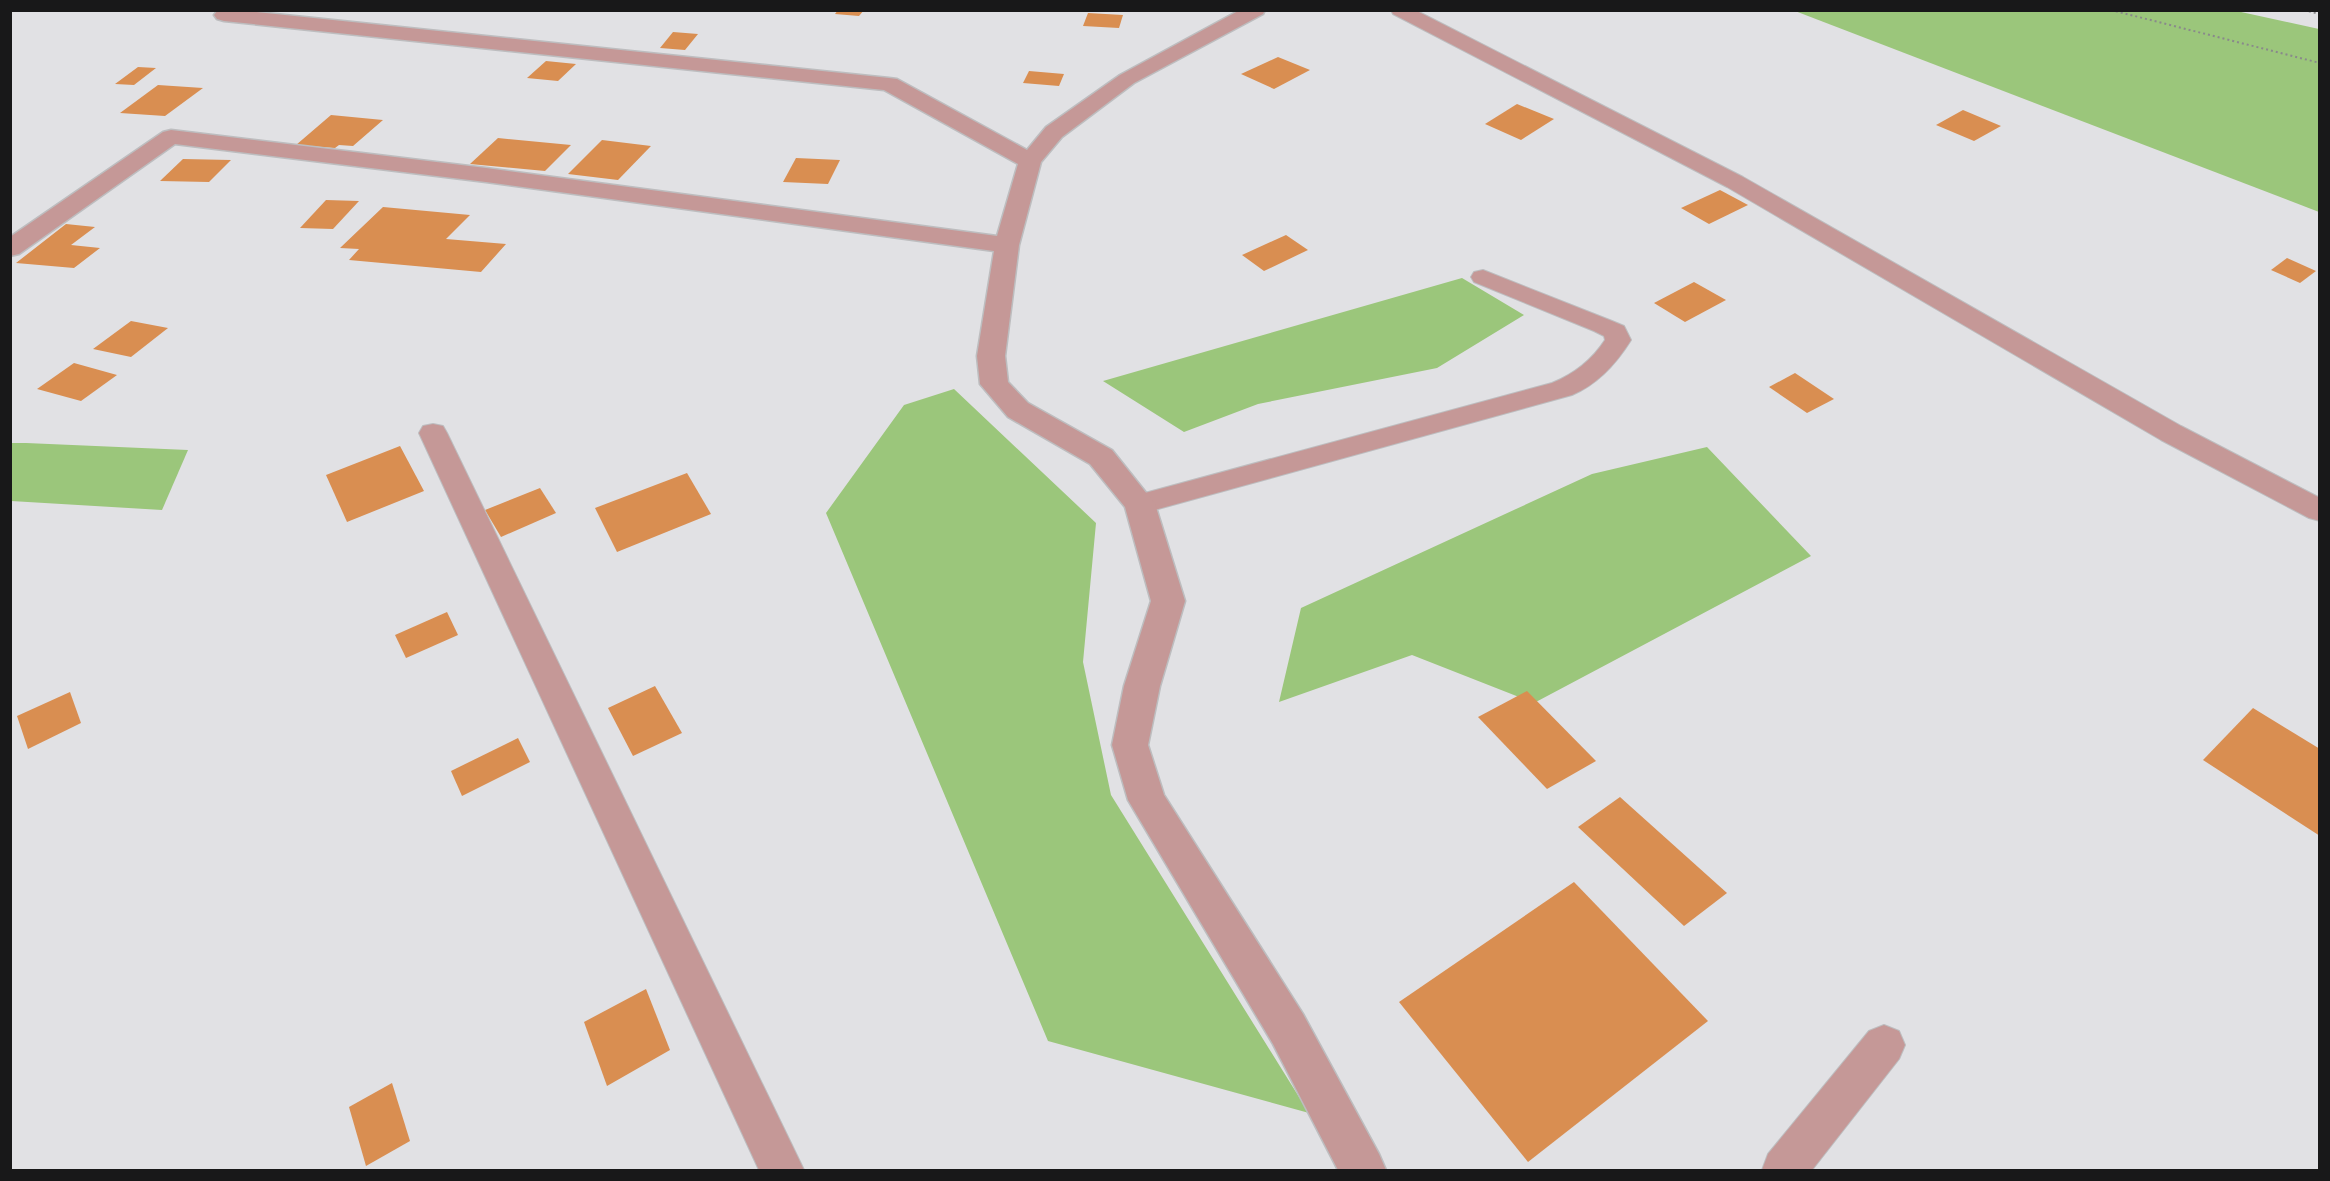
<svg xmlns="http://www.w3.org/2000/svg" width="2330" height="1181" viewBox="0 0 2330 1181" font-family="Georgia,serif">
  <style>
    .green { fill: #9bc67b }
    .building { fill: #d98e51 }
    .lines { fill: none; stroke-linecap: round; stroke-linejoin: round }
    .lane-casing { stroke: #bdbdbf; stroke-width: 2 }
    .street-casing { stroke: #bdbdbf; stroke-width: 3 }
    .path { stroke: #89898b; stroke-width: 2; stroke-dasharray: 2 3; stroke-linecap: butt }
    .lane { fill: #c59897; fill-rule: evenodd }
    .street { fill: #c59897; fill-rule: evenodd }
  </style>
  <rect width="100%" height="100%" fill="#e1e1e4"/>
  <!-- green -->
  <g class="green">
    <path d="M2232 10 2319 29V212L1795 11Z"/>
    <path d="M1462 278 1524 315 1437 368 1258 404 1184 432 1103 381Z"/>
    <path d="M954 389 1096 523 1083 662 1111 795 1309 1113 1048 1041 826 513 904 405Z"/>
    <path d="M11 443H26L188 450 162 510 11 501Z"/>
    <path d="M1707 447 1811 556 1534 703 1412 655 1279 702 1301 608 1592 474Z"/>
  </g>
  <!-- building -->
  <g class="building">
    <path d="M838 10H864L859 16 835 14Z"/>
    <path d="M1088 13 1123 15 1119 28 1083 26Z"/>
    <path d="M673 32 698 34 685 50 660 48Z"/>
    <path d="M1278 57 1310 70 1274 89 1241 74Z"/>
    <path d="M546 61 576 64 558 81 527 78Z"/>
    <path d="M138 67 156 68 134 85 115 84Z"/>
    <path d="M1029 71 1064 74 1059 86 1023 83Z"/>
    <path d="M158 85 203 88 165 116 120 113Z"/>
    <path d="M1517 104 1554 119 1521 140 1485 124Z"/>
    <path d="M1963 110 2001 126 1974 141 1936 125Z"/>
    <path d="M331 115 383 120 353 146 339 145 335 148 296 145Z"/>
    <path d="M498 138 571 145 545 171 470 164Z"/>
    <path d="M602 140 651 146 618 180 568 174Z"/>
    <path d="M796 158 840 160 828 184 783 182Z"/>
    <path d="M183 159 231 160 209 182 160 181Z"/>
    <path d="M1720 190 1748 205 1709 224 1681 208Z"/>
    <path d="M326 200 359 201 333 229 300 228Z"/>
    <path d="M383 207 470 215 446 239 506 244 481 272 349 260 359 249 340 248Z"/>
    <path d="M66 224 95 227 71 245 100 248 74 268 16 263Z"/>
    <path d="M1286 235 1308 250 1264 271 1242 255Z"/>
    <path d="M2287 258 2316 271 2300 283 2271 270Z"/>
    <path d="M1694 282 1726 300 1685 322 1654 303Z"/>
    <path d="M131 321 168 328 131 357 93 349Z"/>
    <path d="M74 363 117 375 81 401 37 389Z"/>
    <path d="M1795 373 1834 399 1807 413 1769 387Z"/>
    <path d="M400 446 424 491 347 522 326 475Z"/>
    <path d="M687 473 711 514 617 552 595 508Z"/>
    <path d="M540 488 556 513 501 537 485 510Z"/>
    <path d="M447 612 458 635 406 658 395 635Z"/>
    <path d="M655 686 682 733 633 756 608 708Z"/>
    <path d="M1527 691 1596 761 1547 789 1478 717Z"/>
    <path d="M70 692 81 723 28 749 17 716Z"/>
    <path d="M2253 708 2320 749V836L2203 760Z"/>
    <path d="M518 738 530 762 462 796 451 771Z"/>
    <path d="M1620 797 1727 893 1684 926 1578 827Z"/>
    <path d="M1574 882 1708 1021 1528 1162 1399 1002Z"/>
    <path d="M646 989 670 1050 607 1086 584 1022Z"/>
    <path d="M392 1083 410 1141 366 1166 349 1107Z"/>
  </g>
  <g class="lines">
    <!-- lane casing -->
    <g class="lane-casing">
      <g id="lane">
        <path d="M1391 10H1415L1743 177 2181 426 2320 498V521L2309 518 2161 440 1727 187 1393 14Z"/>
        <path d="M1483 270 1612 321 1624 326 1631 340C1616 364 1598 384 1572 395L1140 514 1130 511 1125 504 1130 497 1552 383C1574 374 1592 360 1605 340L1604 336 1594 331 1474 282 1471 277 1474 272Z"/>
        <path d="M433 424 443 426 447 433 804 1170H759L419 433 423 426Z"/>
        <path d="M1884 1025 1899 1031 1905 1045 1899 1059 1812 1170H1762L1768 1154 1869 1031Z"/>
      </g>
    </g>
    <!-- street casing -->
    <g class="street-casing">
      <path id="street" d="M237 10 889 78 897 79 1027 150 1046 127 1120 75 1240 10H1265L1263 14 1134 83 1062 137 1041 162 1019 245 1005 356 1008 382 1028 403 1112 450 1155 504 1185 601 1160 686 1148 745 1164 795 1303 1014 1379 1154 1386 1170H1338L1273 1044 1128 800 1112 745 1124 686 1151 601 1125 507 1090 464 1008 417 980 384 977 356 994 251 486 182 175 144 19 254 10 256V237L163 132 171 130 486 168 997 236 1018 164 884 90 224 21 217 19 214 15 218 10Z"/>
    </g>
    <!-- path -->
    <g class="path">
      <path d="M2111 10 2320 63"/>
      <path d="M2304 10 2320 14"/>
    </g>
    <!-- lane -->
    <use href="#lane" class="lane"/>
    <!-- street -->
    <use href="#street" class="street"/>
  </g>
  <!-- border -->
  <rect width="2330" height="1181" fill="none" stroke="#181819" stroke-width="24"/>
</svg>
